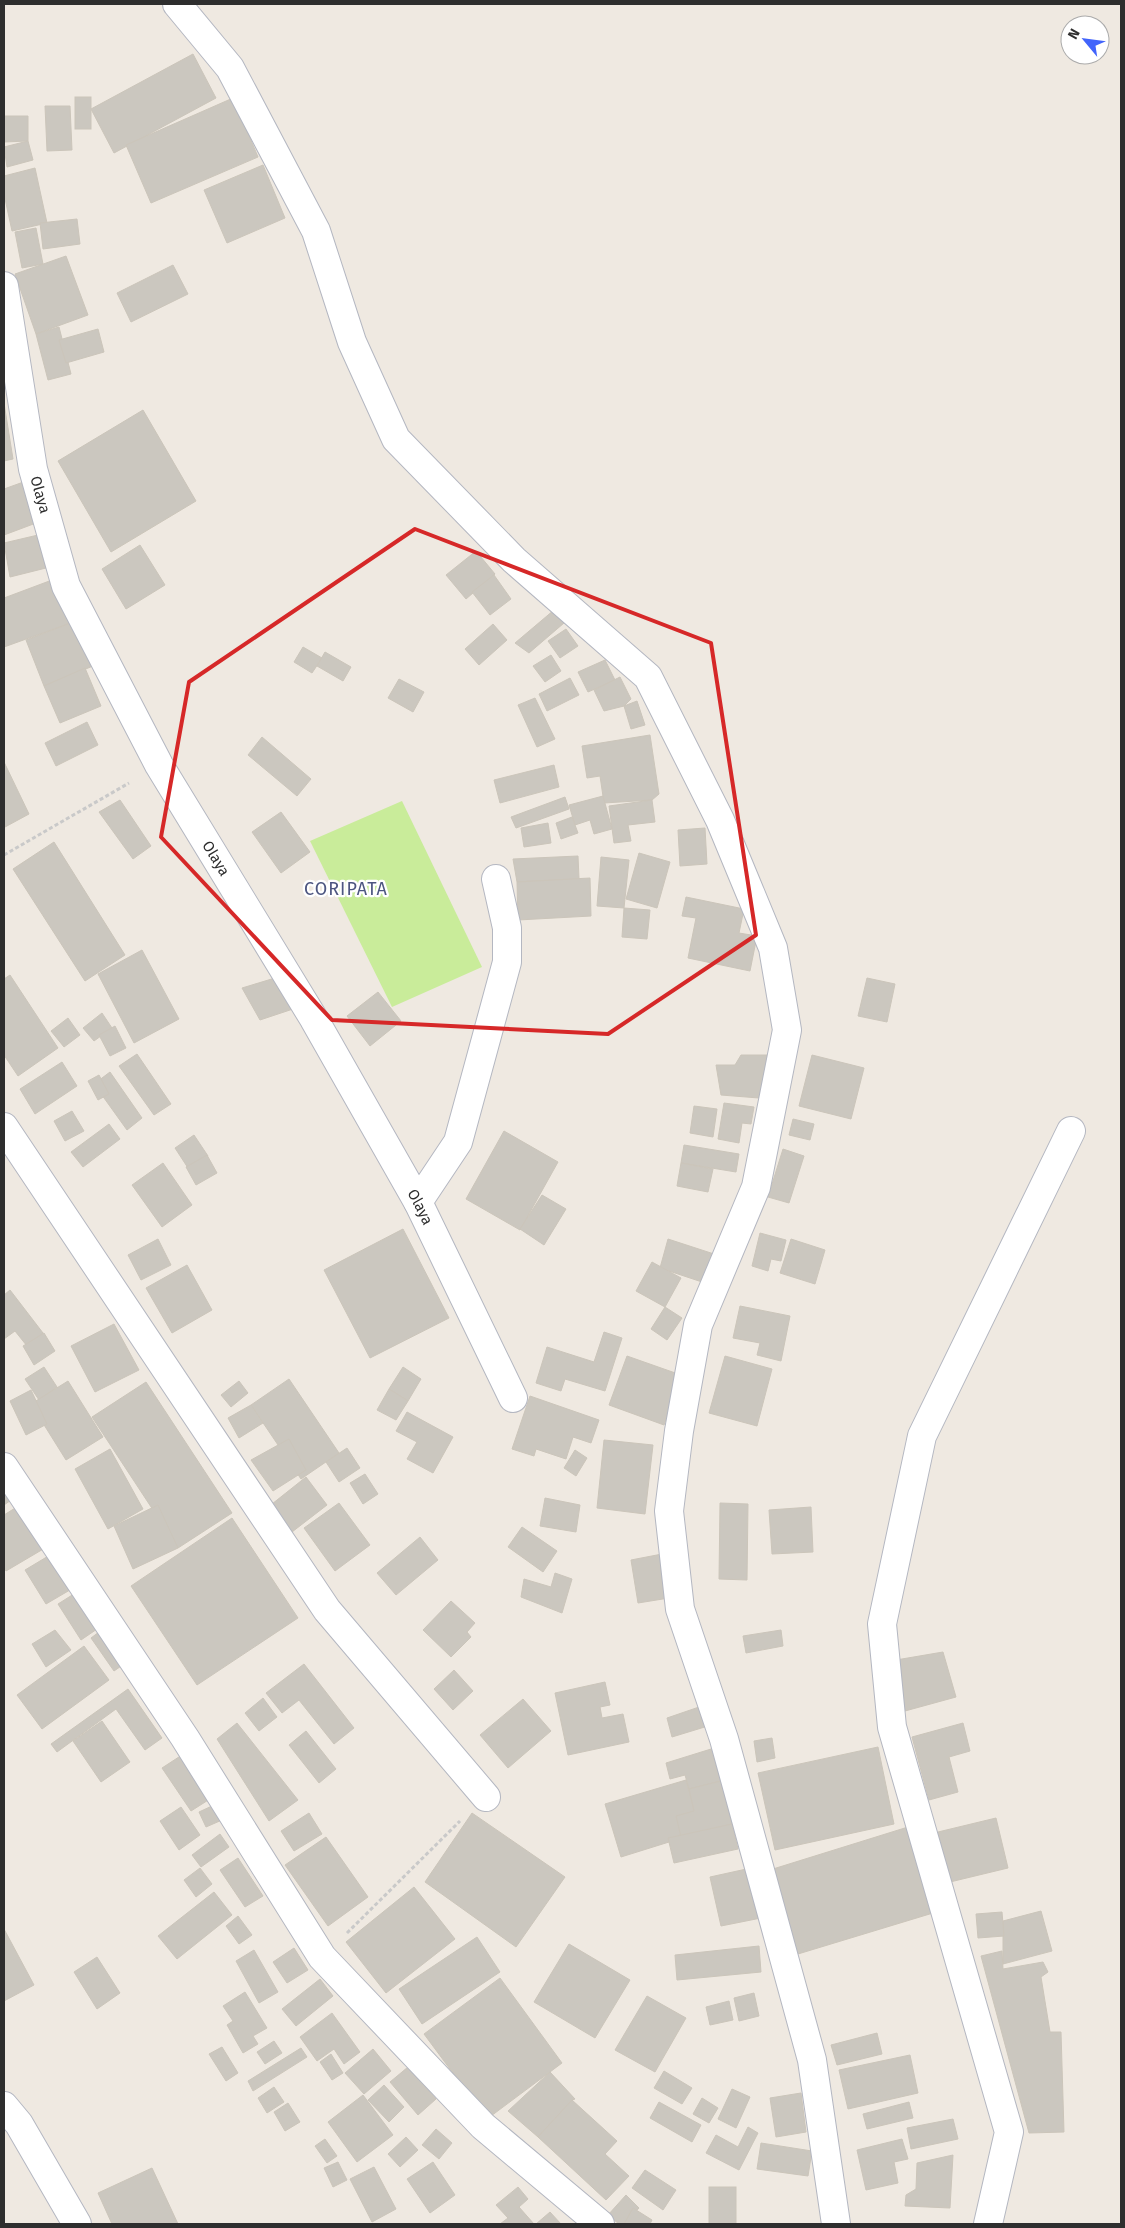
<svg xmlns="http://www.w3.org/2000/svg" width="1125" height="2228" viewBox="0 0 1125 2228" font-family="'Fira Sans',sans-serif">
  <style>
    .pitch { fill: #c9ec9a }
    .building { fill: #cbc7bf; stroke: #cbc5ba }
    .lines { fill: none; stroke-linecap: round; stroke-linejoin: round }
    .minor-casing { stroke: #b4b7c1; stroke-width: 30 }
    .path { stroke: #c9c9c9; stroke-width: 3; stroke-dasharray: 4 2.5; stroke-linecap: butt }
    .minor { stroke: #fff; stroke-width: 28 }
    .marked { fill: none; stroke: #d62828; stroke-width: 4; stroke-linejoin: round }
    .labels { text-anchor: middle; stroke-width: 4.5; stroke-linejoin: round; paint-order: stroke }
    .street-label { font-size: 15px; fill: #2e2e2e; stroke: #fff }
    .quarter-label { font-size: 18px; letter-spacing: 1px; fill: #4d5680; stroke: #fff }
  </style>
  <rect width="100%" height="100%" fill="#efe9e1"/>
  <!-- pitch -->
  <path class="pitch" d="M402 801 482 967 392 1007 310 841Z"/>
  <!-- building -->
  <g class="building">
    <path d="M193 54 216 98 114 153 91 109Z"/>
    <rect x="75" y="97" width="16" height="32"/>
    <path d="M233 98 258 157 151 203 126 145Z"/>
    <path d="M45 106H70L72 150 47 151Z"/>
    <path d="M4 116H28V141L4 142Z"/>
    <path d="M28 141 33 160 7 167 4 147Z"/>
    <path d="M263 165 285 218 227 243 204 190Z"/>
    <path d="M35 168 47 223 12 231 4 194V176Z"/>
    <path d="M77 219 80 244 43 249 40 223Z"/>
    <path d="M36 228 43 264 22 268 15 232Z"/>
    <path d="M66 256 88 315 36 334 15 274Z"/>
    <path d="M173 265 188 294 131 322 117 293Z"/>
    <path d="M59 327 71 374 48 380 36 334Z"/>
    <path d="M98 329 104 352 66 363 59 340Z"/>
    <path d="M4 403 13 459 4 461Z"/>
    <path d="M143 410 196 501 111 552 58 461Z"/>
    <path d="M29 480 44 520 4 535V489Z"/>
    <path d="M38 535 46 568 10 577 4 543Z"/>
    <path d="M140 545 165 585 126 609 102 569Z"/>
    <path d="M476 551 495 574 466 599 446 575Z"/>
    <path d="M494 575 511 599 490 615 472 592Z"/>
    <path d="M60 577 76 621 4 647V598Z"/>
    <path d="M554 610 564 623 529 653 515 643Z"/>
    <path d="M76 621 93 666 44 686 26 640Z"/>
    <path d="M493 624 507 640 479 665 465 649Z"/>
    <path d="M566 629 578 646 560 658 548 641Z"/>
    <path d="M303 647 322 658 312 673 294 662Z"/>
    <path d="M325 652 351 667 343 681 317 666Z"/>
    <path d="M551 655 561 671 545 682 533 666Z"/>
    <path d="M605 660 615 680 588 692 578 672Z"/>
    <path d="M85 668 101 706 60 723 44 686Z"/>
    <path d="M620 677 631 699 624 706 604 711 594 690Z"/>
    <path d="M570 678 579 695 547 711 539 694Z"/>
    <path d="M399 679 424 692 413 712 388 698Z"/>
    <path d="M535 698 555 739 537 747 518 705Z"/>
    <path d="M637 701 645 725 631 729 624 706Z"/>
    <path d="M87 722 98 745 56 766 45 743Z"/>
    <path d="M650 735 659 794 652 800 604 803 600 776 587 778 582 746Z"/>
    <path d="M262 737 311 779 297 796 248 755Z"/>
    <path d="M4 762 29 814 5 827 4 823Z"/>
    <path d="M554 765 559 787 500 803 494 780Z"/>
    <path d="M603 796 612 829 594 834 590 820 575 825 569 805Z"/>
    <path d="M565 797 569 809 516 828 511 817Z"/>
    <path d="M120 800 151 846 133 859 99 812Z"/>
    <path d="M652 800 655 822 628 825 631 841 614 843 609 806Z"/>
    <path d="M281 812 310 852 281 873 252 832Z"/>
    <path d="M572 817 578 833 561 839 556 823Z"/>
    <path d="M548 823 551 843 524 847 521 828Z"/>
    <path d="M705 828 707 864 680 866 678 830Z"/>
    <path d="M54 842 125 955 85 981 13 869Z"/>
    <path d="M639 853 670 862 657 908 626 899Z"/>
    <path d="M578 856 579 879 517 882 513 859Z"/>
    <path d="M601 857 629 860 624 908 597 906Z"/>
    <path d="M590 878 591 916 518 920 517 882Z"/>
    <path d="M686 897 744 909 739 933 757 936 750 971 688 958 696 918 682 916Z"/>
    <path d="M624 908 650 910 647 939 622 937Z"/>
    <path d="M142 950 179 1019 134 1043 98 974Z"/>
    <path d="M10 975 58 1048 18 1076 4 1055V979Z"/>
    <path d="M275 978 293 1009 260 1020 242 988Z"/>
    <path d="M867 978 895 984 887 1022 858 1016Z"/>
    <path d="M378 992 401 1021 370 1046 347 1016Z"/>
    <path d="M102 1013 112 1028 94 1041 83 1028Z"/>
    <path d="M68 1018 80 1035 64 1047 51 1031Z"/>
    <path d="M115 1026 126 1048 110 1056 99 1035Z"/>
    <path d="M137 1054 171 1104 154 1115 119 1066Z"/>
    <path d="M741 1055H769L759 1098 721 1095 716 1065H735Z"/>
    <path d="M812 1055 864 1068 851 1119 799 1106Z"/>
    <path d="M62 1062 77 1086 35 1114 20 1089Z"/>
    <path d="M110 1072 142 1118 127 1130 94 1084Z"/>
    <path d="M99 1075 109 1094 98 1100 88 1081Z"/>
    <path d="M724 1103 754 1107 751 1124 742 1123 739 1143 718 1139Z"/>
    <path d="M694 1106 717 1109 713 1137 690 1133Z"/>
    <path d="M72 1111 84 1131 65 1141 54 1121Z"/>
    <path d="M793 1119 814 1124 810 1140 789 1135Z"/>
    <path d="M109 1124 120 1139 83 1167 71 1152Z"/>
    <path d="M504 1131 558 1162 520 1230 466 1199Z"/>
    <path d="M194 1135 208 1156 188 1168 175 1148Z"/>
    <path d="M684 1145 739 1154 736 1172 681 1163Z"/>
    <path d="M783 1149 804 1156 789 1203 768 1197Z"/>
    <path d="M207 1155 217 1173 196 1185 186 1167Z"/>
    <path d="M163 1163 192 1205 162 1227 132 1185Z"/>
    <path d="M681 1163 713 1169 708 1192 677 1186Z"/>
    <path d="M542 1195 566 1209 544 1245 520 1229Z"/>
    <path d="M403 1229 449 1318 370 1358 324 1270Z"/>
    <path d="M760 1233 786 1240 781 1261 771 1259 768 1271 752 1266Z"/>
    <path d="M158 1239 171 1265 141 1280 128 1255Z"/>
    <path d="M668 1239 714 1254 705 1283 660 1268Z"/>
    <path d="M791 1239 825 1250 815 1284 780 1273Z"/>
    <path d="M652 1262 681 1278 665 1307 636 1291Z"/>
    <path d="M187 1265 212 1310 172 1333 146 1288Z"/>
    <path d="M10 1290 43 1333 27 1346 15 1331 4 1339V1295Z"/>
    <path d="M740 1306 790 1316 781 1361 757 1355 760 1343 733 1338Z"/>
    <path d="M665 1307 682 1318 667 1340 651 1329Z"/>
    <path d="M114 1324 139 1370 95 1392 71 1346Z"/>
    <path d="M604 1332 622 1338 605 1391 565 1379 561 1391 536 1383 547 1347 594 1362Z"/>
    <path d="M44 1333 55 1351 34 1365 23 1346Z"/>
    <path d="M627 1356 681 1375 664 1425 609 1405Z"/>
    <path d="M725 1356 772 1369 757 1426 709 1413Z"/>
    <path d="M44 1367 57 1387 39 1400 25 1379Z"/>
    <path d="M403 1367 421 1379 408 1401 389 1389Z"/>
    <path d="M289 1379 339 1453 301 1479 251 1405Z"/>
    <path d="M68 1381 103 1437 66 1460 31 1404Z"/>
    <path d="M239 1381 248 1393 231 1407 221 1395Z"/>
    <path d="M146 1382 232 1513 178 1548 92 1417Z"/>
    <path d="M389 1389 408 1401 396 1420 377 1410Z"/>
    <path d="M31 1390 47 1424 26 1435 10 1401Z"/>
    <path d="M530 1396 599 1420 591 1443 573 1437 566 1459 536 1449 534 1456 512 1449Z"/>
    <path d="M251 1405 263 1423 239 1438 228 1418Z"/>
    <path d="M407 1412 453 1437 433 1473 407 1459 417 1442 396 1431Z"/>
    <path d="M289 1439 306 1470 273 1491 251 1460Z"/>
    <path d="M604 1440 653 1445 645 1514 597 1508Z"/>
    <path d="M347 1448 360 1468 339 1482 326 1462Z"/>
    <path d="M110 1449 143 1509 108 1529 75 1469Z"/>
    <path d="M575 1450 587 1458 576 1476 564 1468Z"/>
    <path d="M365 1474 378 1494 363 1504 350 1483Z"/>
    <path d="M306 1477 327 1505 292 1532 272 1504Z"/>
    <path d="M4 1483 14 1498 4 1505Z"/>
    <path d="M545 1498 580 1505 576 1532 540 1526Z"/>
    <path d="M339 1503 370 1545 335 1571 304 1528Z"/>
    <path d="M720 1503 748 1504 747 1580 719 1579Z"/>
    <path d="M20 1505 45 1548 6 1571 4 1567V1515Z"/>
    <path d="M158 1505 178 1548 133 1569 114 1526Z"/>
    <path d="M811 1507 813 1552 772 1554 769 1510Z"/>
    <path d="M232 1518 298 1618 197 1685 131 1586Z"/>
    <path d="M522 1527 557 1551 543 1572 508 1547Z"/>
    <path d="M420 1537 438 1560 396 1595 377 1573Z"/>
    <path d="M55 1552 75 1587 46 1604 25 1570Z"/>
    <path d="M662 1554 669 1598 638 1603 631 1560Z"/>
    <path d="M555 1573 572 1579 562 1613 521 1597 524 1579 551 1587Z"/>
    <path d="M77 1592 100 1627 81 1640 58 1604Z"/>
    <path d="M451 1601 475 1623 467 1632 471 1637 451 1657 423 1630Z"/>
    <path d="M103 1629 127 1662 114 1671 91 1638Z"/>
    <path d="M55 1630 71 1650 46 1667 32 1644Z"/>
    <path d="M781 1630 783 1646 746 1653 743 1636Z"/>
    <path d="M84 1646 109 1680 42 1729 17 1695Z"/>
    <path d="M943 1652 956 1697 905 1711 896 1660Z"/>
    <path d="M304 1664 354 1728 334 1744 299 1700 282 1713 266 1693Z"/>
    <path d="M454 1670 473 1691 453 1710 434 1689Z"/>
    <path d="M605 1682 610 1705 600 1707 602 1718 623 1714 629 1742 568 1755 555 1693Z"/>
    <path d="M128 1689 162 1738 145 1750 116 1709 57 1752 51 1744Z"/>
    <path d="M263 1698 277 1717 259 1731 245 1713Z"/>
    <path d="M523 1699 551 1731 508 1768 480 1735Z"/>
    <path d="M702 1706 708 1726 672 1737 667 1718Z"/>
    <path d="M102 1721 130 1762 101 1782 73 1741Z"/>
    <path d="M237 1723 298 1800 269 1821 217 1739Z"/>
    <path d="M963 1723 970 1751 949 1757 958 1792 929 1800 912 1737Z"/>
    <path d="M306 1731 336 1769 319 1783 289 1745Z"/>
    <path d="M772 1738 775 1758 757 1762 754 1741Z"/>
    <path d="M878 1747 894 1824 775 1850 758 1773Z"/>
    <path d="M711 1749 721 1781 689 1789 685 1775 670 1779 666 1763Z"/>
    <path d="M185 1753 213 1797 191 1811 162 1768Z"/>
    <path d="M686 1780 701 1832 621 1857 605 1804Z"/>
    <path d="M721 1781 732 1824 681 1837 676 1816 694 1811 689 1789Z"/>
    <path d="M214 1805 222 1820 206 1827 199 1812Z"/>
    <path d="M181 1807 200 1835 179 1850 160 1821Z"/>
    <path d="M309 1813 322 1834 294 1851 281 1831Z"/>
    <path d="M472 1813 565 1877 516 1947 425 1882Z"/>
    <path d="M996 1818 1008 1868 950 1882 938 1832Z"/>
    <path d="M732 1824 738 1849 674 1863 668 1838Z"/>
    <path d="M908 1827 933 1913 798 1954 773 1869Z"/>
    <path d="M220 1834 229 1847 201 1867 192 1855Z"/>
    <path d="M326 1837 368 1897 328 1926 285 1865Z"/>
    <path d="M238 1858 263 1896 245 1907 220 1870Z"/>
    <path d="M200 1868 212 1884 196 1897 184 1880Z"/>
    <path d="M751 1868 761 1918 721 1926 710 1877Z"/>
    <path d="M414 1887 455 1939 386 1993 346 1942Z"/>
    <path d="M214 1892 232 1915 177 1959 158 1936Z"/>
    <path d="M1041 1911 1052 1951 1003 1964V1921Z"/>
    <path d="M1002 1912 1004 1936 978 1938 976 1914Z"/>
    <path d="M238 1916 252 1935 239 1944 226 1926Z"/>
    <path d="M4 1929 34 1985 4 2001Z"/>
    <path d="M477 1937 500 1972 422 2024 399 1989Z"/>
    <path d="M569 1944 630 1980 595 2038 534 2002Z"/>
    <path d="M759 1946 761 1972 677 1980 675 1955Z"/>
    <path d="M294 1948 308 1970 287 1983 273 1962Z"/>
    <path d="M254 1950 278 1992 259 2003 236 1961Z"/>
    <path d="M1002 1951 1003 1969 1043 1962 1048 1972 1041 1977 1050 2032H1061L1064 2132 1029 2133 981 1956Z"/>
    <path d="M97 1957 120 1993 97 2009 74 1972Z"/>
    <path d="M500 1978 562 2063 487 2119 424 2034Z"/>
    <path d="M320 1979 333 1996 296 2026 282 2009Z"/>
    <path d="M245 1992 267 2028 253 2036 258 2044 243 2053 227 2025 233 2021 223 2006Z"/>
    <path d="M754 1993 759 2016 739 2021 734 1998Z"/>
    <path d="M647 1996 686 2018 655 2072 615 2050Z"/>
    <path d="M729 2001 733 2020 710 2025 706 2007Z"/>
    <path d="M332 2013 360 2052 344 2064 334 2049 317 2061 300 2037Z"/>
    <path d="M877 2033 882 2054 837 2065 831 2045Z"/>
    <path d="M274 2041 282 2053 265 2064 257 2052Z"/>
    <path d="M222 2047 238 2073 226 2081 209 2054Z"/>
    <path d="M301 2048 307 2057 253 2091 248 2081Z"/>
    <path d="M373 2049 391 2071 364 2094 345 2073Z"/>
    <path d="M331 2054 343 2073 332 2080 320 2062Z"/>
    <path d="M910 2055 918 2093 848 2109 839 2070Z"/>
    <path d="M408 2067 436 2099 418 2115 390 2082Z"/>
    <path d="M664 2071 692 2088 682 2104 654 2088Z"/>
    <path d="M550 2072 575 2099 572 2100 538 2137 508 2111Z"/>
    <path d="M384 2085 404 2107 389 2122 368 2100Z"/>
    <path d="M274 2087 284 2102 267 2113 258 2098Z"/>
    <path d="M732 2089 750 2097 736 2128 718 2119Z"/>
    <path d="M801 2093 806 2132 776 2137 770 2098Z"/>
    <path d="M363 2095 393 2135 357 2162 328 2122Z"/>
    <path d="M702 2098 718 2108 709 2123 693 2114Z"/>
    <path d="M572 2100 617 2141 605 2154 629 2176 606 2200 538 2137Z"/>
    <path d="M659 2102 701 2125 692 2142 650 2118Z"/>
    <path d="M909 2102 913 2118 867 2129 863 2114Z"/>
    <path d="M288 2103 300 2122 285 2131 274 2112Z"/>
    <path d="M953 2119 958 2139 911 2149 907 2128Z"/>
    <path d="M748 2127 758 2133 739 2170 706 2153 716 2135 738 2147Z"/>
    <path d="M436 2129 452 2143 439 2159 422 2145Z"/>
    <path d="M406 2137 418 2150 400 2167 388 2154Z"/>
    <path d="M325 2139 337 2156 327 2163 315 2146Z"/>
    <path d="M902 2139 908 2159 894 2162 898 2183 866 2190 857 2150Z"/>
    <path d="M761 2143 812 2151 808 2176 757 2169Z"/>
    <path d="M953 2155 950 2208 905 2206 906 2195 916 2189 917 2163Z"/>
    <path d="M338 2162 347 2180 333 2187 324 2168Z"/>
    <path d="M433 2162 455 2195 430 2213 407 2179Z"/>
    <path d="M374 2167 396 2209 372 2222 350 2179Z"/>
    <path d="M152 2168 178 2224H112L98 2193Z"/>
    <path d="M645 2170 676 2190 663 2210 632 2188Z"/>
    <path d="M518 2187 528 2199 519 2207 534 2224H500L508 2218 496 2205Z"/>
    <rect x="709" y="2187" width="27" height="37"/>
    <path d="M626 2195 639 2208 624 2224H619L608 2215Z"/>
    <path d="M633 2208 652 2220 650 2224H624Z"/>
    <path d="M550 2212 561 2224H536Z"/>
  </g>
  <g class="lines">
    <!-- minor casing -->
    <g class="minor-casing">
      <g id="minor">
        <path d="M177 4 230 68 316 231 352 342 396 439 514 560 648 677 720 820 773 948 787 1030 756 1187 698 1325 679 1431 669 1511 680 1609 724 1739 812 2060 836 2224"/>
        <path id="s1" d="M4 286 33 469 66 586 159 765 314 1019 418 1202 513 1398"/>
        <path d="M4 1127 327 1610 486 1797"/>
        <path d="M418 1202 458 1142 507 962V928L496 879"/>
        <path d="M4 1467 185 1738 322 1957 483 2126 600 2224"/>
        <path d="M4 2106 19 2124 77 2224"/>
        <path d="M988 2224 1009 2132 892 1727 882 1624 922 1436 1071 1131"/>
      </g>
    </g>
    <!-- path -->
    <g class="path">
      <path d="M4 855 129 783"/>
      <path d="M347 1933 460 1821"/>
    </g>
    <!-- minor -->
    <use href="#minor" class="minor"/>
  </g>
  <!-- marked area -->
  <path class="marked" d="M415 529 711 643 756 935 608 1034 332 1020 161 837 189 682Z"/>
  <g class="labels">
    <!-- street labels -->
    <g class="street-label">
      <text dy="5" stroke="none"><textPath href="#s1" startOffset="212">Olaya</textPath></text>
      <text dy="5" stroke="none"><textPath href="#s1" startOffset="618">Olaya</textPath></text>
      <text dy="5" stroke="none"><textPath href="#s1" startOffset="1022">Olaya</textPath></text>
    </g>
    <!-- quarter labels -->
    <g class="quarter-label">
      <text x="346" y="895">CORIPATA</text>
    </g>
  </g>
  <!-- border -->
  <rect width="1125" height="2228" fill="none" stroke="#2e2e2e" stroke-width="10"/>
  <!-- north arrow -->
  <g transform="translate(1085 40) rotate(299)"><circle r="24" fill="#ffffff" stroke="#ababab"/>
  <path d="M0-4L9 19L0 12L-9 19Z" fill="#4264fb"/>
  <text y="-8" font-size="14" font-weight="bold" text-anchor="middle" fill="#2e2e2e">N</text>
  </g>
</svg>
